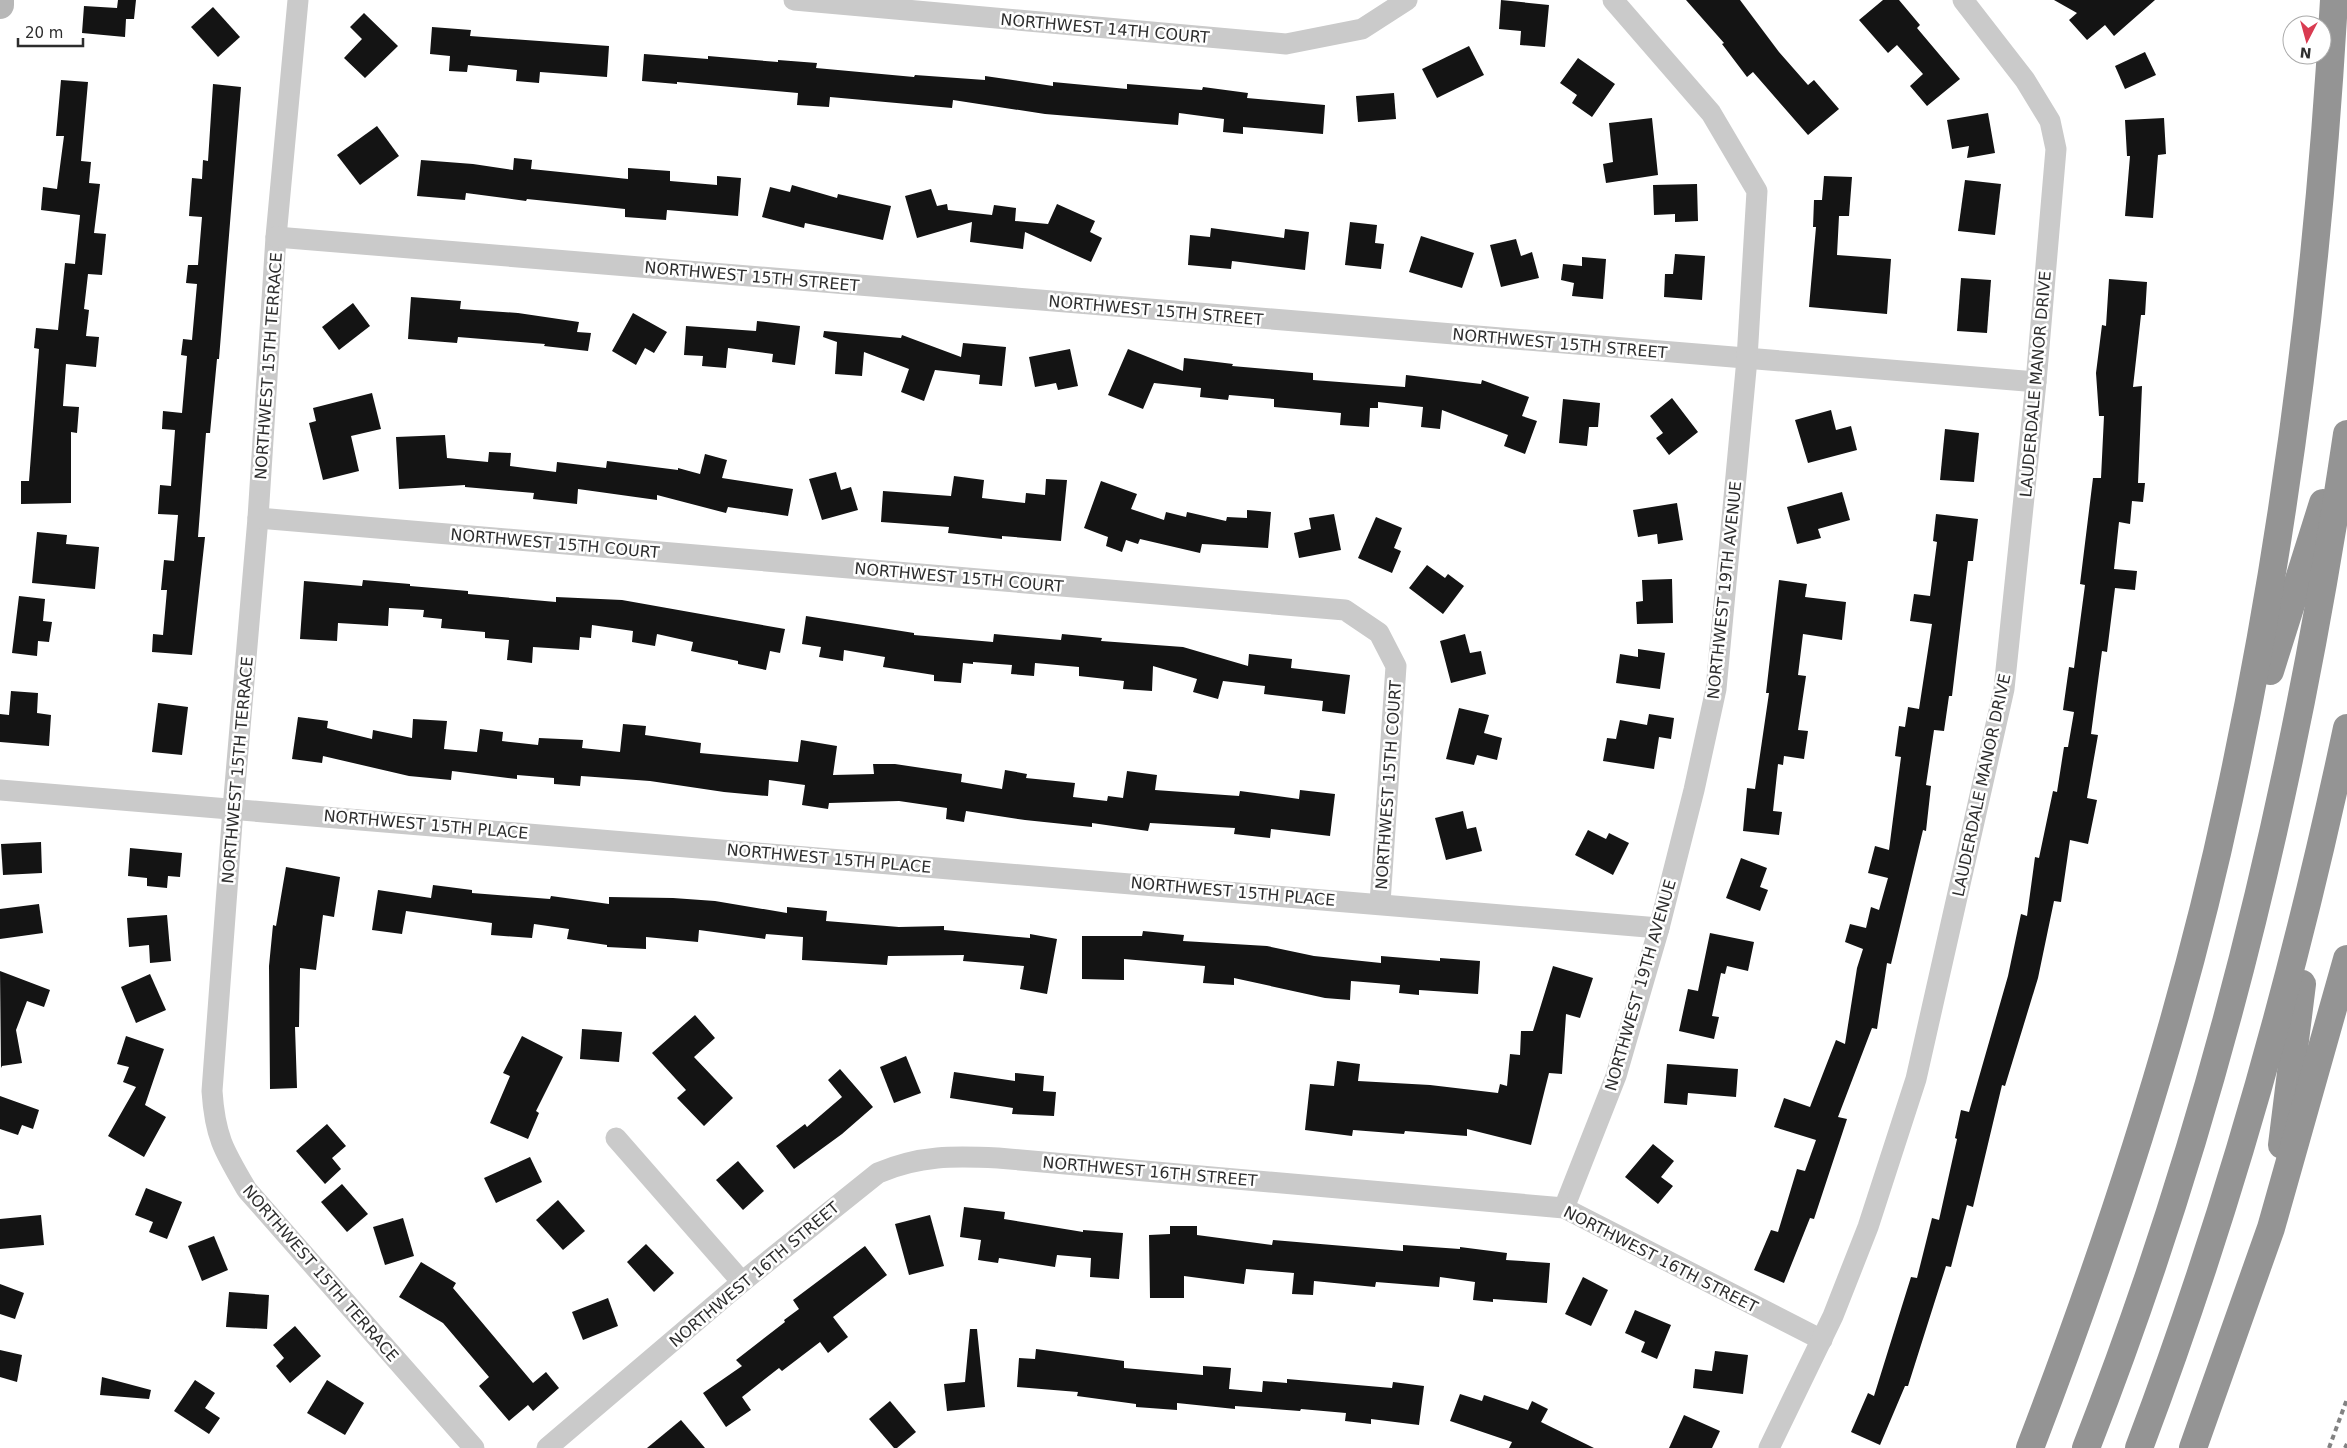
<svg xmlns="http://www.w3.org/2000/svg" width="2347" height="1448" viewBox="0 0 2347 1448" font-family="'DejaVu Sans',sans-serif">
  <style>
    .building { fill: #141414 }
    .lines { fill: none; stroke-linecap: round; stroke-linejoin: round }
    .street { stroke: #cacaca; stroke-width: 21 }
    .secondary { stroke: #b7b7b7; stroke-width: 28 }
    .highway { stroke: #949494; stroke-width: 28 }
    .rail { stroke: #828282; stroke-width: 4; stroke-dasharray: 5 4; stroke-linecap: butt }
    .labels { text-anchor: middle; stroke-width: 5; stroke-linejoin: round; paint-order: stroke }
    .street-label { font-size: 16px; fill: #2d2d2d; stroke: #fff }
  </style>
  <rect width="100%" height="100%" fill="#fff"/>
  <!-- building -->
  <g class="building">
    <path d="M118 0H136L134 19H126L125 37 82 33 84 6 117 8Z"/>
    <path d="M1501 0 1549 5 1545 47 1520 45 1521 31 1499 29Z"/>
    <path d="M1686 0H1740L1779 52 1808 85 1814 80 1839 109 1808 135 1753 72 1747 77 1722 44 1724 43Z"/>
    <path d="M1883 0H1899L1920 25 1917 28 1960 79 1927 106 1910 86 1923 74 1897 45 1888 53 1859 20Z"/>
    <path d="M2054 0H2155L2114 36 2105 25 2087 40 2069 20 2077 13Z"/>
    <path d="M213 7 240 37 218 57 191 27Z"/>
    <path d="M364 13 398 46 365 78 344 58 362 39 350 27Z"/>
    <path d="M432 27 471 30 470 36 609 46 607 77 540 72 539 83 516 81 517 70 468 65 467 72 449 71 450 56 430 54Z"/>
    <path d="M1469 46 1484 75 1437 98 1422 69Z"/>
    <path d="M2145 52 2156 75 2125 89 2115 66Z"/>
    <path d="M644 54 708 59V56L778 62V60L817 63 816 68 914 77 915 75 985 80V76L1053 86V82L1127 89V84L1202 90 1203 87 1248 93 1247 98 1325 105 1323 134 1243 127V134L1223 132 1224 119 1179 113 1178 125 1045 114 953 100 952 108 830 97 829 107 797 105 798 93 677 82V84L642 81Z"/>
    <path d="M1578 58 1615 84 1592 117 1572 103 1577 95 1560 83Z"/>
    <path d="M61 80 88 82 81 161 91 162 89 183 100 184 94 233 106 234 102 275 88 274 84 309 89 310 86 336 99 337 96 367 66 364 63 406 79 407 77 433 71 432V503L21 504V481H29L39 349 34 348 36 328 58 330 65 263 75 264 80 215 41 210 43 187 57 189 64 136H56Z"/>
    <path d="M213 84 241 87 219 359H217L210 433H206L198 537H205L192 655 152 652 153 634 163 635 167 590H161L164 560 174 561 178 515 158 514 160 485 171 486 175 430 162 429 163 411 182 413 187 356 181 355 183 339 192 340 197 284 186 283 188 265H198L202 217 189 216 192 178 202 179 203 160 208 161Z"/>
    <path d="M1394 93 1396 119 1358 122 1356 96Z"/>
    <path d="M1988 113 1995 153 1967 158 1969 146 1952 149 1947 120Z"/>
    <path d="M1652 118 1658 175 1606 183 1603 164 1613 162 1609 123Z"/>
    <path d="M2164 118 2166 154 2158 155 2153 218 2125 216 2130 156H2127L2125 120Z"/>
    <path d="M377 126 399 156 360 185 337 155Z"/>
    <path d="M514 158 532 160 531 169 628 179V168L670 171V181L717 185V176L741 178 738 216 667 210 666 220 625 217V209L527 199 526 201 466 193 465 200 417 196 421 160 473 164 513 170Z"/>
    <path d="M1824 176 1852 177 1849 216H1839L1837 255 1891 259 1887 314 1809 307 1816 227H1813L1814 200H1822Z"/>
    <path d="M1965 180 2001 184 1995 235 1958 231Z"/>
    <path d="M1697 184 1698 221 1675 222V214L1654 215 1653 185Z"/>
    <path d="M792 185 837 198 838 194 891 206 883 240 805 223 804 228 762 217 770 187 790 192Z"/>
    <path d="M931 189 937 206 947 204 948 210 992 215 994 205 1016 208 1015 221 1048 224 1057 204 1095 221 1090 232 1102 238 1091 262 1025 232 1023 249 970 242 972 222 917 238 905 196Z"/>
    <path d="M1350 222 1377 225 1375 243 1384 244 1381 269 1345 265Z"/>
    <path d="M1211 228 1284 238 1285 229 1309 232 1305 270 1232 261 1231 269 1188 265 1190 235 1210 237Z"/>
    <path d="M1421 236 1474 253 1462 288 1409 272Z"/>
    <path d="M1516 239 1521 256 1532 252 1539 278 1501 287 1490 245Z"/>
    <path d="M1675 254 1705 256 1702 300 1664 297 1665 274H1673Z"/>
    <path d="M1582 257 1606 259 1603 299 1572 296 1574 283 1561 280 1563 264 1582 266Z"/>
    <path d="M1961 278 1991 280 1987 333 1957 331Z"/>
    <path d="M2109 279 2147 282 2145 315H2141L2133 387 2142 386 2138 483H2145L2143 502 2132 501 2130 524 2119 522 2114 569 2137 571 2135 590 2115 588 2107 652 2102 651 2091 734 2098 735 2087 798 2097 800 2088 844 2070 840 2061 902 2054 901 2038 978 2005 1086 2002 1085 1973 1207 1967 1205 1951 1267 1946 1266 1908 1386H1905L1880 1445 1851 1432 1868 1393 1874 1396 1911 1277 1917 1278 1932 1218 1939 1220 1957 1139 1955 1138 1961 1110 1969 1112 2008 976 2021 914 2027 916 2035 857 2039 858 2053 791 2057 792 2064 747H2068L2074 712 2063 710 2069 667 2074 668 2085 585 2080 584 2093 478H2101L2104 416H2099L2096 373 2102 325 2106 326Z"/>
    <path d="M411 297 461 301 460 309 518 313 579 322 577 332 591 333 588 351 544 346 545 344 458 337 457 343 408 339Z"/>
    <path d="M353 303 370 326 339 350 322 327Z"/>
    <path d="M633 313 667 332 654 353 645 348 636 365 612 351Z"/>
    <path d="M757 321 800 326 795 365 772 362 773 354 728 348 726 368 702 366 703 356 684 355 686 326 756 331Z"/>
    <path d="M824 331 901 338 902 335 961 357 963 343 1006 347 1002 386 979 384 980 375 935 370 924 401 901 392 909 369 864 352 862 376 835 374 837 342 823 337Z"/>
    <path d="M1070 349 1078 386 1058 390 1056 383 1035 387 1029 357Z"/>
    <path d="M1128 349 1183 371 1184 358 1233 364 1232 366 1313 373V380L1405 387 1406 375 1481 384 1482 380 1529 397 1522 416 1537 421 1525 454 1504 446 1508 435 1442 410 1440 429 1421 427 1423 407 1378 402V408H1370L1369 427 1340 425 1341 413 1274 407V399L1229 395 1228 400 1200 397 1201 388 1154 383 1143 409 1108 395Z"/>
    <path d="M372 393 381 429 351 436 359 471 323 480 309 423 316 421 313 408Z"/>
    <path d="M1672 398 1698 432 1669 455 1656 438 1663 433 1650 416Z"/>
    <path d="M1563 399 1600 403 1598 427H1589L1587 446 1559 443Z"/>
    <path d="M1831 410 1836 430 1851 426 1857 450 1808 463 1795 420Z"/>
    <path d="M1945 429 1979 433 1974 482 1940 480Z"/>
    <path d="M445 435 447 458 488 462 489 452 511 453 510 466 556 472 557 462 606 468 607 461 678 470V468L700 474 705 454 727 460 722 478 793 489 788 516 728 507 726 513 657 495V500L578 489 577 504 533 499 534 493 465 487V485L399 489 396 437Z"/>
    <path d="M836 472 841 490 851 487 858 510 822 520 809 479Z"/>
    <path d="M954 476 984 480 982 498 1025 503 1026 493 1045 495 1046 479 1067 480 1061 541 1002 536V539L948 533 949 527 881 522 883 491 951 496Z"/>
    <path d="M1101 481 1137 494 1131 509 1164 520 1166 512 1186 517 1187 512 1226 521 1227 517 1247 518V510L1271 512 1268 548 1202 544 1200 553 1140 539 1138 544 1126 540 1122 552 1106 546 1108 537 1084 528Z"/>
    <path d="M1842 492 1850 520 1818 529 1821 538 1797 544 1787 507Z"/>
    <path d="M1677 503 1683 540 1658 544 1657 534 1638 537 1633 510Z"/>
    <path d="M1334 514 1341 550 1299 558 1294 533 1311 529 1309 518Z"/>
    <path d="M1936 514 1978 519 1973 561H1968L1952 696H1949L1944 731 1934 730 1926 785 1931 786 1926 831 1923 830 1891 964 1887 963 1877 1029 1872 1028 1838 1117 1847 1119 1814 1219 1810 1218 1784 1283 1754 1270 1771 1230 1778 1232 1797 1169 1805 1171 1816 1140 1774 1127 1784 1098 1810 1107 1836 1040 1845 1044 1857 968 1863 949 1845 942 1850 924 1866 928 1871 907 1879 910 1888 878 1868 873 1875 846 1889 850 1901 757 1895 756 1899 726 1905 727 1908 707 1919 709 1932 624 1910 621 1914 594 1930 596 1937 542 1933 541Z"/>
    <path d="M1376 517 1402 528 1394 548 1401 551 1392 573 1358 558Z"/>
    <path d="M37 532 67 535 66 544 99 547 95 589 32 583Z"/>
    <path d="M1427 565 1445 578 1448 574 1464 586 1443 614 1409 588Z"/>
    <path d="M1672 579 1673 623 1637 624 1636 602 1643 601 1642 580Z"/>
    <path d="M363 580 410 584V586L468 591V594L556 602V597L622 600 785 629 780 653 770 651 766 670 738 664V661L691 651 693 642 657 634 655 646 632 642 633 631 592 625 591 638 580 637 579 650 533 647 532 663 507 660 509 640 485 638V632L441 628 442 619 423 617 424 610 389 608 388 626 338 623 337 641 300 639 304 581 362 586Z"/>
    <path d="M1779 580 1807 584 1805 597 1846 602 1842 640 1803 634 1798 675 1806 676 1798 730 1808 731 1804 759 1784 756 1783 765 1778 764 1773 811 1782 812 1779 835 1743 831 1747 788 1755 789 1769 693H1766Z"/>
    <path d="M19 596 45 599 43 621 52 622 49 642 38 641 37 656 12 653Z"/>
    <path d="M806 616 914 633V635L993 642 994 634 1061 640 1062 634 1102 638 1101 641 1183 647 1248 666 1249 654 1292 659 1291 668 1350 675 1345 714 1322 711 1323 701 1264 694 1265 686 1223 681 1218 699 1193 692 1197 679 1153 666 1152 691 1123 689 1124 681 1079 676V667L1035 663 1034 676 1011 674 1012 665 973 662V664L963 663 961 683 934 681V675L883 667 885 657 844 650 843 661 819 657 821 647 802 644Z"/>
    <path d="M1465 634 1470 653 1481 651 1486 674 1451 683 1440 641Z"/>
    <path d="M1638 649 1665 653 1660 689 1616 683 1620 654 1638 657Z"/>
    <path d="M11 691 38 693 37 713 51 715 49 746 0 742V714L9 715Z"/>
    <path d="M158 703 188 707 182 755 152 752Z"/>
    <path d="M1459 708 1489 715 1484 733 1502 738 1497 760 1477 755 1474 765 1446 759Z"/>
    <path d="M1649 714 1674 718 1671 739 1659 737 1654 769 1603 761 1607 738 1616 739 1620 720 1647 725Z"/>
    <path d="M298 717 328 721 327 728 372 739 373 730 412 738 413 719 447 721 444 749 477 752 480 729 503 732 502 741 538 745 539 738 583 740 582 748 620 752 623 724 646 726 645 735 701 743 700 753 798 762 801 740 837 746 833 775 874 774 873 764H895L962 774 961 782 1002 789 1005 770 1027 774 1026 778 1075 783 1073 797 1107 801 1108 796 1123 798 1127 771 1157 775 1155 790 1239 796 1240 791 1299 799 1300 790 1335 794 1330 836 1271 829 1270 838 1234 834 1235 828 1150 823 1148 831 1092 823V827L1025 820 966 811 964 822 946 819 947 808 899 801 829 803 828 809 802 805 805 785 769 780 768 796 724 792 650 781 581 776 580 786 554 784V778L517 775V779L452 771 451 780 409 776 323 756 322 763 292 759Z"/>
    <path d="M1463 811 1467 829 1476 827 1482 851 1446 860 1435 818Z"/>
    <path d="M1588 830 1606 839 1609 833 1629 843 1613 875 1575 855Z"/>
    <path d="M41 842 42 873 3 875 1 844Z"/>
    <path d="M130 848 182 853 180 877 168 876 167 888 147 886V878L128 876Z"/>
    <path d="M1741 858 1767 868 1760 887 1768 890 1760 911 1726 898Z"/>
    <path d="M286 867 340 877 334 917 323 915 316 970 300 968 299 1027H295L297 1088 270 1089 269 966 273 925 276 926Z"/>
    <path d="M433 885 472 890V893L550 899 551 896 609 904V897L673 898 715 901 787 913V907L827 911 826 921 899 927 944 926V930L1030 938V934L1057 939 1047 994 1020 989 1024 966 963 961 964 955 888 956 887 965 802 960 803 937 766 934 765 939 699 930 698 942 646 937V949L607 947V945L567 939 569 929 534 924 532 938 491 935 492 923 406 911 402 934 372 930 378 890 431 898Z"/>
    <path d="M39 904 43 933 0 939V909Z"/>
    <path d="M167 915 171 961 150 963 149 945 129 947 127 918Z"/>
    <path d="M1143 931 1184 935 1183 941 1267 946 1314 956 1381 963V956L1440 961V958L1480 961 1478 994 1419 990V995L1399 993 1400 985 1351 981 1350 1000 1325 998 1234 978V985L1203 983 1205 966 1124 959V980L1082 979V936H1142Z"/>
    <path d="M1710 933 1754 942 1748 971 1727 966 1725 974 1721 973 1712 1016 1719 1017 1714 1039 1679 1031 1688 989 1698 991Z"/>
    <path d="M1553 966 1593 978 1580 1018 1566 1014 1562 1074 1549 1073 1531 1145 1467 1129V1136L1405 1131 1404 1134 1353 1130 1352 1136 1305 1130 1310 1084 1334 1086 1337 1061 1360 1064 1358 1081 1430 1085 1498 1093 1500 1084 1507 1086 1510 1054 1520 1055 1521 1031H1533Z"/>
    <path d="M0 971 50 990 44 1007 27 1001 16 1030 22 1063 2 1066 1 1068Z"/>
    <path d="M150 974 166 1010 136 1023 121 987Z"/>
    <path d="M695 1015 715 1038 694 1057 733 1098 704 1126 677 1098 686 1090 652 1053Z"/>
    <path d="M582 1029 622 1032 619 1062 580 1059Z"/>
    <path d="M126 1036 164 1049 145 1105 166 1117 144 1157 108 1136 136 1087 123 1082 129 1067 117 1064Z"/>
    <path d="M522 1036 563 1057 536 1111 539 1113 528 1139 490 1123 510 1076 503 1073Z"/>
    <path d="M906 1056 921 1093 894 1103 880 1067Z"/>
    <path d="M1667 1064 1738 1069 1736 1097 1688 1093 1687 1105 1664 1103Z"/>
    <path d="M840 1069 873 1107 842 1134 794 1169 776 1146 805 1124 807 1127 842 1097 828 1080Z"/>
    <path d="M954 1072 1015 1081V1073L1044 1076 1043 1091 1056 1092 1054 1116 1012 1114 1013 1108 950 1098Z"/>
    <path d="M0 1096 39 1110 33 1129 22 1125 18 1135 0 1129Z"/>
    <path d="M327 1124 346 1146 332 1158 341 1169 325 1184 296 1151Z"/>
    <path d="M1653 1144 1674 1161 1661 1177 1673 1186 1658 1204 1625 1177Z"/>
    <path d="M530 1157 542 1182 496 1203 484 1178Z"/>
    <path d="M738 1161 764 1191 743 1210 716 1180Z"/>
    <path d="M342 1184 368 1214 347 1232 321 1202Z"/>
    <path d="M146 1188 182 1202 167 1239 149 1232 153 1222 135 1215Z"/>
    <path d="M558 1200 585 1231 563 1250 536 1220Z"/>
    <path d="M964 1207 1005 1212 1004 1219 1083 1232V1230L1123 1233 1119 1279 1090 1277 1091 1258 1057 1255 1055 1267 999 1258 998 1263 978 1260 981 1240 960 1237Z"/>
    <path d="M41 1215 44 1245 0 1249V1219Z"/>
    <path d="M930 1215 944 1266 909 1275 895 1224Z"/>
    <path d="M403 1218 414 1256 385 1265 373 1227Z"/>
    <path d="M1170 1226H1197V1235L1272 1245 1273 1240 1403 1251V1245L1460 1249V1247L1507 1253 1506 1260 1550 1263 1547 1303 1493 1299V1302L1473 1300 1475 1282 1440 1277 1439 1287 1376 1282 1375 1287 1314 1281 1313 1295 1292 1294 1294 1273 1246 1269 1244 1284 1184 1276V1298H1150L1149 1235 1170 1234Z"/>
    <path d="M214 1236 228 1270 202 1281 188 1246Z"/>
    <path d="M646 1244 674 1273 654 1292 627 1262Z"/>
    <path d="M865 1246 887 1275 833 1317 848 1337 828 1353 820 1342 782 1371 779 1368 742 1397 751 1410 726 1427 703 1393 742 1366 736 1360 785 1322 784 1320 799 1309 793 1300Z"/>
    <path d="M421 1262 456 1283 453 1288 533 1383 546 1372 559 1388 533 1411 528 1405 509 1421 479 1386 489 1377 443 1323 399 1297Z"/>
    <path d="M1583 1277 1608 1290 1591 1326 1565 1314Z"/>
    <path d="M0 1284 24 1293 15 1319 0 1314Z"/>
    <path d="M229 1292 269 1295 267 1329 226 1327Z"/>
    <path d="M608 1298 618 1326 583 1340 572 1312Z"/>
    <path d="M1635 1310 1671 1325 1657 1359 1641 1352 1645 1342 1625 1333Z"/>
    <path d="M295 1326 321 1356 290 1383 276 1366 284 1358 273 1345Z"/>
    <path d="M970 1329H977L985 1407 947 1411 944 1384 965 1382Z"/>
    <path d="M1036 1349 1124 1361V1368L1203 1375V1366L1231 1368 1229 1389 1262 1392 1263 1381 1287 1383V1379L1392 1388 1393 1382 1424 1386 1419 1425 1371 1419V1424L1345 1421 1346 1413 1301 1409 1300 1411 1235 1406V1409L1177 1403V1410L1136 1407V1404L1077 1396 1078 1392 1017 1387 1019 1358 1035 1359Z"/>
    <path d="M0 1350 22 1355 17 1382 0 1377Z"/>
    <path d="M1715 1351 1748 1355 1743 1394 1693 1388 1695 1369 1712 1371Z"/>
    <path d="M102 1377 151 1390 149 1399 100 1395Z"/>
    <path d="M195 1380 215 1393 205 1408 220 1418 209 1434 174 1411Z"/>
    <path d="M327 1380 364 1403 345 1435 307 1413Z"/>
    <path d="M1460 1394 1482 1401 1484 1395 1528 1410 1532 1401 1548 1409 1541 1422 1594 1448H1509L1512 1442 1450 1421Z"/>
    <path d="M890 1401 916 1432 897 1448H894L869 1419Z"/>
    <path d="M1684 1415 1720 1431 1712 1448H1669Z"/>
    <path d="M681 1420 705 1448H647Z"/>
  </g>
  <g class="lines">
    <!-- street -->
    <g class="street">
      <path d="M298 0 276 237 258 518 233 809 212 1091C215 1137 224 1151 247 1190L474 1448"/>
      <path d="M794 0 1286 44 1362 29 1407 0"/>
      <path d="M276 237 2036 382"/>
      <path d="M258 518 1345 610 1379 633 1396 666 1380 903"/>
      <path d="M0 790 1659 928"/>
      <path d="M616 1138 742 1282"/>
      <path d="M1564 1208 1616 1076 1659 928 1694 790 1716 689 1747 359 1757 191 1711 113 1613 0"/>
      <path d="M547 1448 742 1282 878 1173C920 1155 954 1156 998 1158L1564 1208 1822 1340"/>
      <path d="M1769 1448 1833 1316 1868 1227 1916 1079 2004 689 2036 382 2056 149 2050 121 2025 80 1963 0"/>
    </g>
    <!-- secondary -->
    <path class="secondary" d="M0 5V0"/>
    <!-- highway -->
    <g class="highway">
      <path d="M2270 671 2323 503"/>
      <path d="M2282 1145 2302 984"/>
      <path d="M2030 1448C2111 1237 2182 1020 2229 799 2286 535 2319 269 2334 0"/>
      <path d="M2086 1448C2214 1122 2296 780 2347 434"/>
      <path d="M2139 1448C2228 1213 2295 973 2347 728"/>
      <path d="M2193 1448 2271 1228 2347 959"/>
    </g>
    <!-- rail -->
    <g class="rail">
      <path d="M2329 1448 2347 1399"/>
      <path d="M2345 1448 2347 1444"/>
    </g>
  </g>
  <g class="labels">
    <!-- street labels -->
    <g class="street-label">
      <text transform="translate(1105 28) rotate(5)" y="6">NORTHWEST 14TH COURT</text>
      <text transform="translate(752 276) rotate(5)" y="6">NORTHWEST 15TH STREET</text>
      <text transform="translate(1156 310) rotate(5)" y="6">NORTHWEST 15TH STREET</text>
      <text transform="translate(1560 343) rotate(5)" y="6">NORTHWEST 15TH STREET</text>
      <text transform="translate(268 366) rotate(-86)" y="6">NORTHWEST 15TH TERRACE</text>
      <text transform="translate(2035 384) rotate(-85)" y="6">LAUDERDALE MANOR DRIVE</text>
      <text transform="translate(555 543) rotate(5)" y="6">NORTHWEST 15TH COURT</text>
      <text transform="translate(959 577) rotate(5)" y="6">NORTHWEST 15TH COURT</text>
      <text transform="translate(1724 590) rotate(-84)" y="6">NORTHWEST 19TH AVENUE</text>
      <text transform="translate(237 770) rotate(-85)" y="6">NORTHWEST 15TH TERRACE</text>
      <text transform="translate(1388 785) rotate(-86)" y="6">NORTHWEST 15TH COURT</text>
      <text transform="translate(1981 785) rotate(-78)" y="6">LAUDERDALE MANOR DRIVE</text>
      <text transform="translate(426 824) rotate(5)" y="6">NORTHWEST 15TH PLACE</text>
      <text transform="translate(829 858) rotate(5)" y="6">NORTHWEST 15TH PLACE</text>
      <text transform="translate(1233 891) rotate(5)" y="6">NORTHWEST 15TH PLACE</text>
      <text transform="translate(1640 985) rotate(-74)" y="6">NORTHWEST 19TH AVENUE</text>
      <text transform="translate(1150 1171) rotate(5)" y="6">NORTHWEST 16TH STREET</text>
      <text transform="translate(1661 1259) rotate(27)" y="6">NORTHWEST 16TH STREET</text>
      <text transform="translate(321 1273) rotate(49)" y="6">NORTHWEST 15TH TERRACE</text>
      <text transform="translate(754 1274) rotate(-40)" y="6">NORTHWEST 16TH STREET</text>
    </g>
  </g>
  <!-- north arrow -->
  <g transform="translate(2307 40) rotate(186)"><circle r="24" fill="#ffffff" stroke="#ababab"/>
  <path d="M0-4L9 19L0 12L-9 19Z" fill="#d93b51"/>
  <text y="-8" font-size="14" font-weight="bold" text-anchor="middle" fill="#2d2d2d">N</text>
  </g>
  <!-- scale -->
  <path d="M18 38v8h65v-8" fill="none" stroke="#2d2d2d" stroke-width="2.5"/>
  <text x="25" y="38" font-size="15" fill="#2d2d2d" stroke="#ffffff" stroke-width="4" paint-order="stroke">20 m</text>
</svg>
